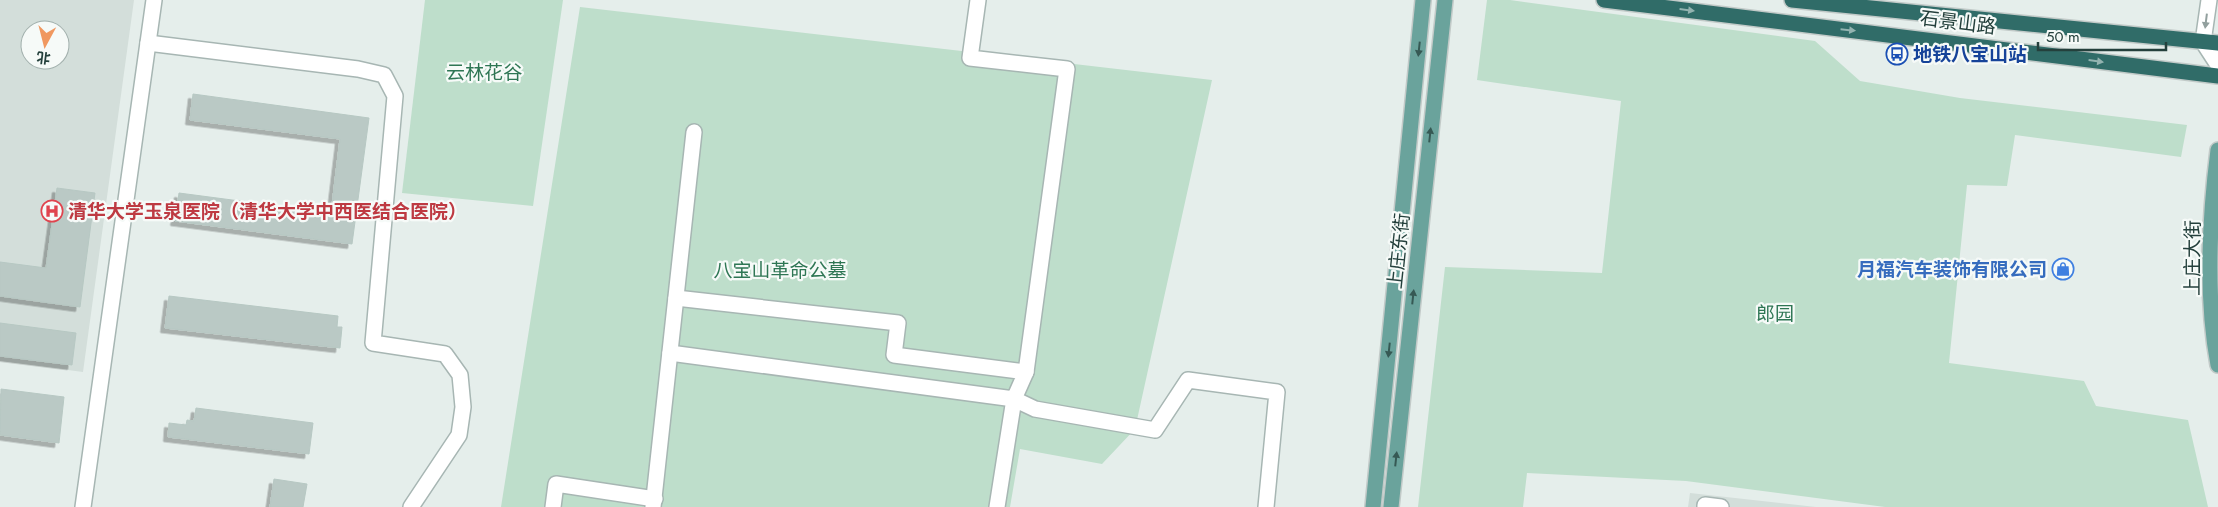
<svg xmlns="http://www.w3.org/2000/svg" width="2218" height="507" viewBox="0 0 2218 507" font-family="Jost,'Noto Sans SC',sans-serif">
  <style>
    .built { fill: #d3deda; fill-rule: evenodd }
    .green { fill: #bedecb }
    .building { fill: #bac9c5; stroke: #b7c8c3; filter: url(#shadow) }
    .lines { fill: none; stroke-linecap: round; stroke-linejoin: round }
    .minor-casing { stroke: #a7b6b3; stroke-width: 18 }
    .major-casing { stroke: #c2cac8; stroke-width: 18 }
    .highway-casing { stroke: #c2cac8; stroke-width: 18 }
    .minor { stroke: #fff; stroke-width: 15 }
    .major { stroke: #6aa39c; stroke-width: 15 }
    .highway { stroke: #306c68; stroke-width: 15 }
    .oneway { fill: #93b3b0 }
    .oneway2 { fill: #92a09e }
    .oneway3 { fill: #365954 }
    .labels { text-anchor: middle; stroke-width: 4.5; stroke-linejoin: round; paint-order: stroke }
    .street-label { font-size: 19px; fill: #24403c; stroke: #f6faf8 }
    .transit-label { font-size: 19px; font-weight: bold; fill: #164399; stroke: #f6faf8; text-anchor: start }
    .park-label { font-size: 19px; fill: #2e7654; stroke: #f6faf8 }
    .health-label { font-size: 19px; font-weight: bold; fill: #be3a42; stroke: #f6faf8; text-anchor: start }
    .shop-label { font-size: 19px; font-weight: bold; fill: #366cbe; stroke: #f6faf8; text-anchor: end }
  </style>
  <defs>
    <filter id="shadow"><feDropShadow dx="-4.5" dy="4.5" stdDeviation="0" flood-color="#0004"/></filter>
  </defs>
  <rect width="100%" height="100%" fill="#e5eeeb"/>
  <!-- built -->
  <g class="built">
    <path d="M0 0H134L83 372 0 361ZM30 30H60V60H30Z"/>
    <path d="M1690 493 1816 507H1688Z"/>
  </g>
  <!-- green -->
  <g class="green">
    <path d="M425 0H563L533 206 402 193Z"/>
    <path d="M1487 0H1510L1815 41 1860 81 1960 98 2187 125 2181 157 2015 135 2007 186 1967 185 1949 363 2084 381 2096 406 2188 420 2208 507H1885L1686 481 1527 473 1523 507H1418L1445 267 1602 273 1621 101 1477 80Z"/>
    <path d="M580 7 1212 80 1135 429 1102 464 1020 449 1010 507H501Z"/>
  </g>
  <!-- building -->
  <g class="building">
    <path d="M193 94 369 118 352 244 175 221 179 193 331 213 340 139 190 120Z"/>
    <path d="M57 188 95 193 80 307 0 296V262L46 268Z"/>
    <path d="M169 296 338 316 337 327H342L340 348 165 328Z"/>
    <path d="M0 323 76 333 72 365 0 356Z"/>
    <path d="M1 389 64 397 59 443 0 435Z"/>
    <path d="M196 408 313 423 309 454 168 437 169 423 186 425 187 420 194 421Z"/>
    <path d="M274 479 307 484 303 507H270Z"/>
  </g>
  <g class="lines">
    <!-- minor casing -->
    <g class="minor-casing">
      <g id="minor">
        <path d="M978 0 970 58 1067 69 1026 372"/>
        <path d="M2209 0 2203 42 2218 65"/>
        <path d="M148 43 358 69 384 75 395 96 373 343 445 354 460 375 463 407 459 435 411 507"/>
        <path d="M670 353 1014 399 1026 372 894 355 898 323 676 298"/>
        <path d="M83 507 154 0"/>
        <path d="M553 507 556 484 655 499"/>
        <path d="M653 507 694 132"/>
        <path d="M997 507 1014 399 1035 409 1155 430 1188 380 1277 392 1266 507"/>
        <path d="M1705 507V505L1721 507"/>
      </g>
    </g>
    <!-- major casing -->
    <g class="major-casing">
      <g id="major">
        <path d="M2218 150C2209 221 2205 295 2218 365"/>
        <path d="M1373 507 1423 0"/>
        <path d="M1391 507 1445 0"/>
      </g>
    </g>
    <!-- highway casing -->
    <g class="highway-casing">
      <g id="highway">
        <path d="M1604 0 2218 76"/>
        <path d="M1792 0 2218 43"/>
      </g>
    </g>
    <!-- minor -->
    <use href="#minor" class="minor"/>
    <!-- major -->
    <use href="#major" class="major"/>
    <!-- highway -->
    <use href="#highway" class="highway"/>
  </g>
  <!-- one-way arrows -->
  <defs><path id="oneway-solid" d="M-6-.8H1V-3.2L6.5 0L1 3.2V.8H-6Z" transform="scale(1.25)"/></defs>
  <g class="oneway">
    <use href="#oneway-solid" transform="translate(1687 10) rotate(7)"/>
    <use href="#oneway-solid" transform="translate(1848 30) rotate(6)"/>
    <use href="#oneway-solid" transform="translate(2096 61) rotate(8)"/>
  </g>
  <use class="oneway2" href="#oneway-solid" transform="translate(2206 21) rotate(97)"/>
  <g class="oneway3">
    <use href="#oneway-solid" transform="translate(1419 49) rotate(96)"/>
    <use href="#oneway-solid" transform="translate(1430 135) rotate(-84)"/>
    <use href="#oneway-solid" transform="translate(1413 297) rotate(-84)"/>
    <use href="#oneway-solid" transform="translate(1389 350) rotate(96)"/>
    <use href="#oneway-solid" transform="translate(1396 459) rotate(-84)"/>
  </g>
  <!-- icons -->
  <defs>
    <g id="bus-ring" transform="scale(1.125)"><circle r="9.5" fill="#f6faf8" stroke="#1a4fb4" stroke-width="1.5"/><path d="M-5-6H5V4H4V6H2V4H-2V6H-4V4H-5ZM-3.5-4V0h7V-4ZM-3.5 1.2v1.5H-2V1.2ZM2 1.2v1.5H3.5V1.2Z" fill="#1a4fb4"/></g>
    <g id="hospital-ring" transform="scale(1.125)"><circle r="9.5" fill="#f6faf8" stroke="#e0444e" stroke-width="1.5"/><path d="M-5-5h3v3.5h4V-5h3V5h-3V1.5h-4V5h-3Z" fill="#e0444e"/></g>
    <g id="shop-ring" transform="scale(1.125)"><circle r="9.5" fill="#f6faf8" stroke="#3f7fe0" stroke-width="1.5"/><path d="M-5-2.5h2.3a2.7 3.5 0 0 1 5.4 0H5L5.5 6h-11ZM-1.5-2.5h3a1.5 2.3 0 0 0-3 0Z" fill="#3f7fe0"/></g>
  </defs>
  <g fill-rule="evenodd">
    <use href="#bus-ring" x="1897" y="54"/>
    <use href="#hospital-ring" x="52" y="211"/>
    <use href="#shop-ring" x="2063" y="269"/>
  </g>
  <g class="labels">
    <!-- street labels -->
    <g class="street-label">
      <text transform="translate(1958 22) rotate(7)" y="7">石景山路</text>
      <text transform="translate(1398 251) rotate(-84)" y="7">上庄东街</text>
      <text transform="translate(2192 258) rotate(-90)" y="7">上庄大街</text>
    </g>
    <!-- transit labels -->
    <g class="transit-label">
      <text x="1913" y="61">地铁八宝山站</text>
    </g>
    <!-- park labels -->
    <g class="park-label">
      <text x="484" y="79">云林花谷</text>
      <text x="780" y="277">八宝山革命公墓</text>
      <text x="1775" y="320">郎园</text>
    </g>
    <!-- health labels -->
    <g class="health-label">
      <text x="68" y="218">清华大学玉泉医院（清华大学中西医结合医院）</text>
    </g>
    <!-- shop labels -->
    <g class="shop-label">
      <text x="2047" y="276">月福汽车装饰有限公司</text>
    </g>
  </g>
  <!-- north arrow -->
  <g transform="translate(45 45) rotate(187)"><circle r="24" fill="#f6faf8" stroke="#a2b0ad"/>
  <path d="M0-4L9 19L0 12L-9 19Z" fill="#f09860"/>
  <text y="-8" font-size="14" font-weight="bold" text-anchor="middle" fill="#24403c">北</text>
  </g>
  <!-- scale -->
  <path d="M2038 42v8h128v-8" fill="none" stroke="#24403c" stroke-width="2.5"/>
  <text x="2046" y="42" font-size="15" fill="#24403c" stroke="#f6faf8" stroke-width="4" paint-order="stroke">50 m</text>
</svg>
